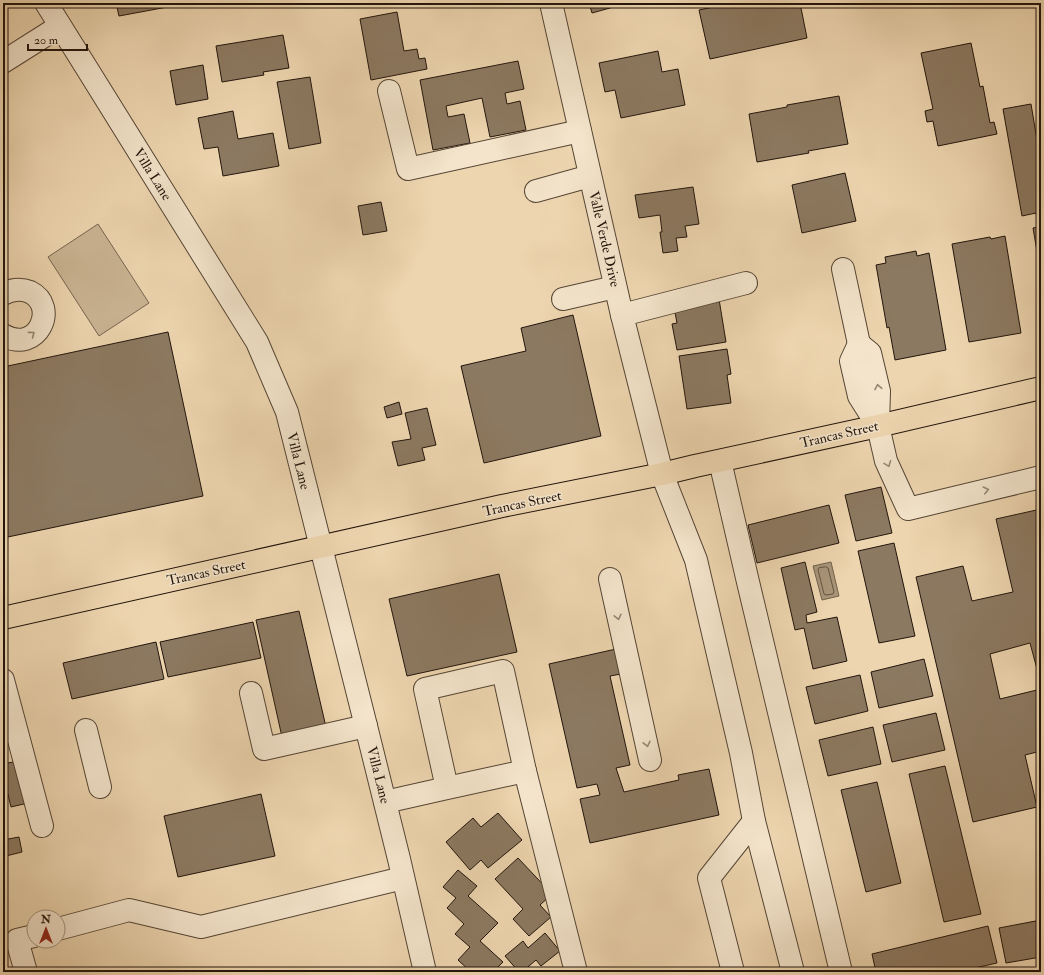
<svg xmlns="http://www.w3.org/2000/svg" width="1044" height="975" viewBox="0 0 1044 975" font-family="'IM FELL Double Pica',serif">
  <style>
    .green { fill: #cab493; stroke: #766450 }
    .water { fill: #a89478; stroke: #72614d }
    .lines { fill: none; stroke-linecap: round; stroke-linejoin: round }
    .shore { stroke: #655442; stroke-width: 1 }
    .building { fill: #8c7961; stroke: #22150c }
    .minor-casing { stroke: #554535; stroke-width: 24 }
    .major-casing { stroke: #22150c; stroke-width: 24 }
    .minor { stroke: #f3e4cb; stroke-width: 22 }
    .major { stroke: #edd5af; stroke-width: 22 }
    .oneway { stroke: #958775 }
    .labels { text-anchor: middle; stroke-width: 3; stroke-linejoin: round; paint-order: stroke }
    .street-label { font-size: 14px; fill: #22150c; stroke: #f3e4cb }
  </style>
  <rect width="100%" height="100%" fill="#edd5af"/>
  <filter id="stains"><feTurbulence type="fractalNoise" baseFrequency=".005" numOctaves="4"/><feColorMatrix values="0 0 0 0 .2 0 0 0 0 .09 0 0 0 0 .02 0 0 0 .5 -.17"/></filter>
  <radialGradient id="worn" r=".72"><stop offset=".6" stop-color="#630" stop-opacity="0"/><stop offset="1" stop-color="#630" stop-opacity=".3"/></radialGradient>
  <!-- green -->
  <path class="green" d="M98 224 149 303 99 336 48 257Z"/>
  <!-- water -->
  <path class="water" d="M831 562 839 596 822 600 813 566Z"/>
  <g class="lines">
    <!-- shore -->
    <path class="shore" d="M826 567 828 568 834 592 833 594 826 595 824 594 818 570 819 568Z"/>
  </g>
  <!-- building -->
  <g class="building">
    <path d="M116 3H189L119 16Z"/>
    <path d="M589 3H628L592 13Z"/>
    <path d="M732 3H800L807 38 710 59 699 10Z"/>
    <path d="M858 3H881L859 7Z"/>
    <path d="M397 12 404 51 417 49 419 59 425 58 427 69 371 80 360 19Z"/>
    <path d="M283 35 289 68 263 72 264 75 222 82 216 46Z"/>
    <path d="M971 43 980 87 983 86 990 123 994 122 997 134 938 146 933 121 927 122 925 111 933 109 921 53Z"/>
    <path d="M658 51 662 72 678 69 685 105 621 118 615 90 605 92 599 63Z"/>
    <path d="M518 61 524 89 505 93 507 104 520 101 526 130 490 137 482 98 446 106 448 117 464 114 470 143 433 150 420 80Z"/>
    <path d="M203 65 208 99 176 105 170 71Z"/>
    <path d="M310 77 321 143 289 149 277 82Z"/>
    <path d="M839 96 848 144 808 151 809 153 757 162 749 114 787 107V105Z"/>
    <path d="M1031 104 1037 140H1041V275L1033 228 1039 227 1036 213 1022 216 1003 109Z"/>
    <path d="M233 111 238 139 273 133 279 166 223 176 218 147 204 149 198 118Z"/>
    <path d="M845 173 856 221 802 233 792 185Z"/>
    <path d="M693 187 699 224 685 226 687 237 676 238 678 251 663 253 660 232H662L660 215 639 218 635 195Z"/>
    <path d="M381 202 387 231 363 235 358 206Z"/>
    <path d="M1005 236 1021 333 969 342 952 244 990 237 991 239Z"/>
    <path d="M916 251 917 256 929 253 946 350 895 360 889 327 887 328 876 265 886 263 885 257Z"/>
    <path d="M719 299 726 342 677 350 672 324 677 323 674 307Z"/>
    <path d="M573 315 601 436 484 463 461 366 526 351 521 328Z"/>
    <path d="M168 332 203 496 3 538V367Z"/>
    <path d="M727 349 731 374 727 375 731 403 687 409 679 356Z"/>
    <path d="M399 402 402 414 387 418 384 407Z"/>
    <path d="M427 408 436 445 422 448 425 460 398 466 392 442 411 439 405 413Z"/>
    <path d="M881 487 892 533 856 541 845 495Z"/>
    <path d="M829 505 839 543 757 563 748 525Z"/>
    <path d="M1041 509V684L1030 643 990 654 1000 699 1041 689V751L1025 755 1037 807 973 822 916 577 963 566 972 601 1013 592 996 519Z"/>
    <path d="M894 543 915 636 879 643 858 551Z"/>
    <path d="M805 562 817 612 806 615 807 623 837 617 847 661 813 669 804 628 795 630 781 568Z"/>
    <path d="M499 574 517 652 407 676 389 599Z"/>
    <path d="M299 611 326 727 282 737 256 620Z"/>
    <path d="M253 622 261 658 168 677 160 642Z"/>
    <path d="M156 642 164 679 72 699 63 663Z"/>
    <path d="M616 649 621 674 610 676 630 765 616 768 624 792 679 780 678 775 709 769 719 815 590 843 580 799 600 795 597 784 577 788 549 664Z"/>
    <path d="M924 659 933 696 879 708 871 672Z"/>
    <path d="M860 675 868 711 815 724 806 687Z"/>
    <path d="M936 713 945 750 892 762 883 725Z"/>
    <path d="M873 727 881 764 828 776 819 740Z"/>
    <path d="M18 761 28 803 11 807 3 774V764Z"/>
    <path d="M945 766 981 914 944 922 909 774Z"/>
    <path d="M877 782 901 883 866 892 841 790Z"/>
    <path d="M261 794 275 856 178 877 164 816Z"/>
    <path d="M498 813 522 840 488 868 481 860 470 870 446 842 473 818 481 827Z"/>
    <path d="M19 837 22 852 6 856 3 840Z"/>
    <path d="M518 858 552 894 540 905 551 917 529 936 513 919 523 909 495 879Z"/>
    <path d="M458 870 477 886 468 896 498 923 480 941 503 962 493 972H471L458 960 470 947 455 934 464 924 447 908 456 898 443 887Z"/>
    <path d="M1041 920V942L1039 943 1041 957 1006 963 999 928Z"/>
    <path d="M988 926 997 963 957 972H876L872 954Z"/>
    <path d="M545 933 560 951 541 966 536 960 522 972H519L505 956 523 941 528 948Z"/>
  </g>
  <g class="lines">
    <!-- minor casing -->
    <g class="minor-casing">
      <g id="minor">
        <path d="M46 3 86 67 257 342 287 412 366 726 399 859 425 972"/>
        <path d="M551 3 622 315 662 474 696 560 741 753 754 821 793 972"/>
        <path d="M3 62 60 26"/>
        <path d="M389 91 408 169 580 131"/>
        <path d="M536 191 590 176"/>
        <path d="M843 269 859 344"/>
        <path d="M3 294C12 289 20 288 30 292 59 306 38 355 3 335"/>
        <path d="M563 299 615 287"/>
        <path d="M622 315 746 283"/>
        <path d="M878 426 859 396 851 361 859 344 870 353 879 391 878 426 886 461 908 509 1041 477"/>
        <path d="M720 461 748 582 841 972"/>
        <path d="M610 579 650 760"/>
        <path d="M3 680 42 826"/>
        <path d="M251 693 264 749 366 726"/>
        <path d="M86 730 100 787"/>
        <path d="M525 771 576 972"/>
        <path d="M385 802 447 788 525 771 503 671 425 689 447 788"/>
        <path d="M58 929 129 910 201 927 403 878"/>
        <path d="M26 972 17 940 34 936"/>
        <path d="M733 972 709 878 754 821"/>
      </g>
    </g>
    <!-- major casing -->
    <g class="major-casing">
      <path id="major" d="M3 618 502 506 662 474 695 466 878 426 1041 388"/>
    </g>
    <!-- minor -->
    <use href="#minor" class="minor"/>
    <!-- major -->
    <use href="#major" class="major"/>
  </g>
  <!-- one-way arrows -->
  <defs><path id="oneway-chevron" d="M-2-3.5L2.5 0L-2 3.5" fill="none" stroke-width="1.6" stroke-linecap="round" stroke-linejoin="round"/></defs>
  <g class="oneway">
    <use href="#oneway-chevron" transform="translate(32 334) rotate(-37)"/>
    <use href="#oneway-chevron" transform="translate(878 387) rotate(-101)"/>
    <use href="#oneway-chevron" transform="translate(888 464) rotate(69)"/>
    <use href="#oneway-chevron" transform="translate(986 490) rotate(-13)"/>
    <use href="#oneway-chevron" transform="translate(618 617) rotate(77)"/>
    <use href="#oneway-chevron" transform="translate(647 744) rotate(77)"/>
  </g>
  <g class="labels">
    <!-- street labels -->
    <g class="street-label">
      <text transform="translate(153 174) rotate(58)" y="5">Villa Lane</text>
      <text transform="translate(605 239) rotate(77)" y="5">Valle Verde Drive</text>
      <text transform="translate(839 434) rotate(-13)" y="5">Trancas Street</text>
      <text transform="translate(299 461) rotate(76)" y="5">Villa Lane</text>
      <text transform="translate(522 503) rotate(-12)" y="5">Trancas Street</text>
      <text transform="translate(206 572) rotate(-12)" y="5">Trancas Street</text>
      <text transform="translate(379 775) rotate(76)" y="5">Villa Lane</text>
    </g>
  </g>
  <!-- margin -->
  <rect width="1044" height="975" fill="none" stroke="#edd5af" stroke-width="16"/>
  <rect x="4" y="4" width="1036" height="967" fill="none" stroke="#22150c" stroke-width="2"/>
  <rect x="8" y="8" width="1028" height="959" fill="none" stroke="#22150c"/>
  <!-- north arrow -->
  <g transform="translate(46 929)"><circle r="19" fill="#f3e4cb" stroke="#9f917f"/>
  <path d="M0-3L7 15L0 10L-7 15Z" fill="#8f2418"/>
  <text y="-6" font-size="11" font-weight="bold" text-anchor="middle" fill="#22150c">N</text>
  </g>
  <!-- scale -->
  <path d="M28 44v6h59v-6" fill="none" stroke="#22150c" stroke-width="2"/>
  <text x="34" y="44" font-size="12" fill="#22150c" stroke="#f3e4cb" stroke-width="3" paint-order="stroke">20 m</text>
  <rect width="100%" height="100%" filter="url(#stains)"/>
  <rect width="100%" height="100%" fill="url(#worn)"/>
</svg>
